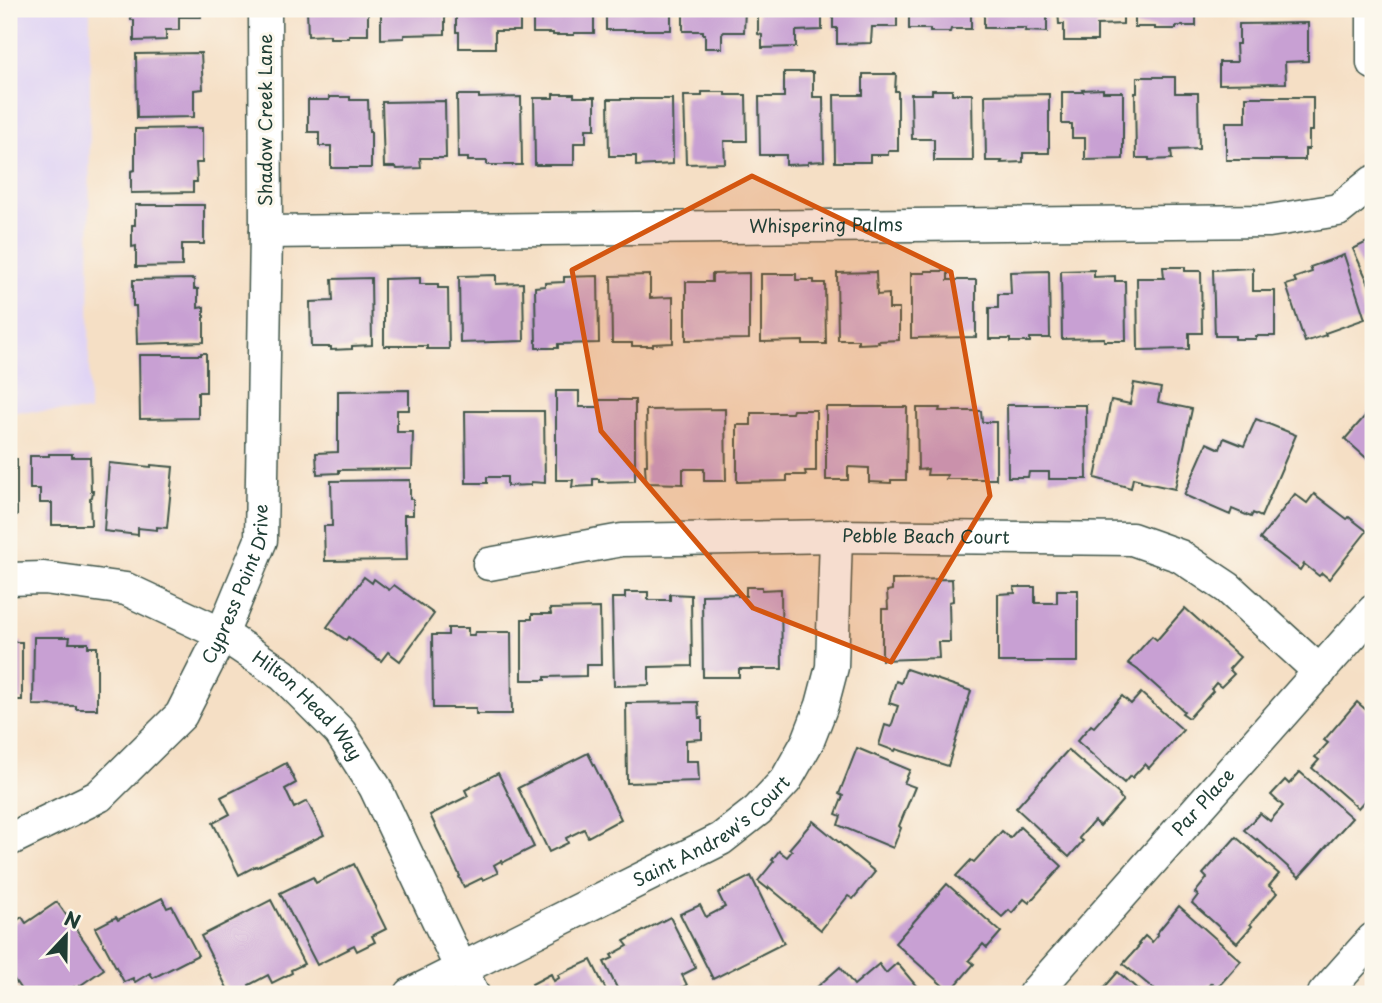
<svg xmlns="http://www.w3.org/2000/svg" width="1382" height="1003" viewBox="0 0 1382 1003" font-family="'Playpen Sans',sans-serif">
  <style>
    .built { fill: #e0d4f4 }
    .building { fill: #c8a0d3 }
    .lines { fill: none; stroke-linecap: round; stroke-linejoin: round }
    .street-casing { stroke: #3f554a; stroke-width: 35 }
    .street { stroke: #fff; stroke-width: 32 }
    .marked { fill: #d45610; fill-opacity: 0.2; stroke: #d45610; stroke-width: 5; stroke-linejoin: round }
    .labels { text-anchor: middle; stroke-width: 6; stroke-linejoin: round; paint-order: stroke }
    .street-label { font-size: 18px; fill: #1f3d34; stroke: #fbf7ec }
  </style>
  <rect width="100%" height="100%" fill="#fbf7ec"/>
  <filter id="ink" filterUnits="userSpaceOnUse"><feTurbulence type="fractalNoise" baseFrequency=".0143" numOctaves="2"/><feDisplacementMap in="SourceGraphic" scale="14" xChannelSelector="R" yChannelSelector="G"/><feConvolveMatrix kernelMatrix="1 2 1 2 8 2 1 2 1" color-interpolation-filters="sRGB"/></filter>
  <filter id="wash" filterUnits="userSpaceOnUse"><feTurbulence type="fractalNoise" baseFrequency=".00686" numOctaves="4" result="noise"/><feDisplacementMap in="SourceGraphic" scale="28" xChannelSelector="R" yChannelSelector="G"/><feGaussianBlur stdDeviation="1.57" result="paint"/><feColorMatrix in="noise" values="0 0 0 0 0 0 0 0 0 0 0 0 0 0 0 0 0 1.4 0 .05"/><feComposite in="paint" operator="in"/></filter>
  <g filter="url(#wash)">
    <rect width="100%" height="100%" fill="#f5dfc5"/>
    <!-- built -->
    <path class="built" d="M9 9H90L89 412 9 411Z"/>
    <g id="blocks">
      <!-- building -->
      <g class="building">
        <path d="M130 9H201V17H179V30H166V40L134 41V20H131Z"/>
        <path d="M307 9H368V35H349V38H330V35L308 36Z"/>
        <path d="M381 9H445V34L404 35V38L381 39Z"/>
        <path d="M456 9H520V31H495V48H459V32H456Z"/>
        <path d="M533 9H594V33H574V35H553V33H533Z"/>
        <rect x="606" y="9" width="65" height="21"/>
        <path d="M683 9H745L744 32H724L722 34V48H705V34H703V31H683Z"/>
        <path d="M758 9H822V30L796 31V47L762 48V35L758 34Z"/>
        <path d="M833 9H897V27H872L871 43 837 44V28H833Z"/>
        <path d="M909 9H971V29H951L950 32H930V29H909Z"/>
        <path d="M984 9H1047V32L1025 31 1026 28H984Z"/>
        <path d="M1058 9H1123V24L1097 25V41H1064V24H1059Z"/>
        <path d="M1135 9H1196V26H1176V29H1155V27H1135Z"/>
        <path d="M1308 23V61L1285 62 1286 83 1219 84V62H1237L1236 44H1239V24Z"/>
        <path d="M201 53 203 89 194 90V117L137 118 136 54Z"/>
        <path d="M784 72H813V97H823L824 161 808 162V164L786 165V155H760L759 97H784Z"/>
        <path d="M863 74H896L895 91H898V151H888V155H870V162H835L834 95H863Z"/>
        <path d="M1137 77H1175V93H1198L1199 149 1171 150 1172 159 1149 160V158H1136L1135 93H1137Z"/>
        <path d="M1103 89V92H1123V159L1085 160V138H1072V124H1062V92H1083L1082 90Z"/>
        <path d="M932 90H952V94H972L973 161H934V139H912L911 94H932Z"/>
        <path d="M702 92H725V95H746L747 141H724L725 163 686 164 684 96H702Z"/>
        <path d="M553 94H574V97H595V129H586V143H574V165H535L534 98H553Z"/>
        <path d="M1049 94V153H1023V162L1001 163 1002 161H986L985 95Z"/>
        <path d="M457 95H479V98L521 97 522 165H487V161H468V158H458Z"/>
        <path d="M329 97H350V100H368L369 132H371V168H331V146H319V132H308V100H329Z"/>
        <path d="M1246 97H1313V131H1309V149H1305V160H1226V122H1246Z"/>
        <path d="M608 99H672L673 164 636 166V156H609Z"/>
        <path d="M445 101 446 158H420L421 168 397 169 396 167H384L382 102Z"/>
        <path d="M202 128V163H196L197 182H193V192L131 193V171L135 170V129Z"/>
        <path d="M135 205H204V244H182V266L136 267V246L132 247V225H135Z"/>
        <path d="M1373 239V293L1353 249Z"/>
        <path d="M1344 255 1365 319 1325 333 1326 335 1305 342 1286 285 1296 282 1294 278 1312 272 1310 267Z"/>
        <path d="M1163 267H1185V271H1201L1202 333H1189V349L1138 350 1137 278H1164Z"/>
        <path d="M1253 268V291H1275V336H1256V339H1235V336H1215L1213 270Z"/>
        <path d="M1094 270V277L1115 276V281H1125L1126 341H1104V338L1062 339 1061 271Z"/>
        <path d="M925 271H948V280H976V337L911 338V273H925Z"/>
        <path d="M1049 271 1050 338H1030V342H1010V339H989V308H998V294H1011L1010 272Z"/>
        <path d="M876 272 877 295 889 294V309H899V340L878 341 879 343 858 344V340H838L837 273Z"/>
        <path d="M749 273V339L686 340V282H712V274Z"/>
        <path d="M761 274H796V280H814V283H825L826 344H803V341L761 342Z"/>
        <path d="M496 275V284L523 283 524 341 460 343 459 276Z"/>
        <path d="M650 275V298L673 297V343L653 344V346H632V343H612L611 276Z"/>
        <path d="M598 276 599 343 558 344V348H536L535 287 545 286V283L564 282V277Z"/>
        <path d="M371 278 372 345 352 346V349L331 350V347H311L310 302 333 301 332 279Z"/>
        <path d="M420 278V284H438V288H448L449 349H427V346H384V279Z"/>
        <path d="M194 279V289H198V308L204 307V342L137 344 136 306H133V280Z"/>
        <path d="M201 353H206V392H198V418L140 419 139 355H201Z"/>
        <path d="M1134 383 1161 388 1158 402 1192 409 1175 489 1141 482V480L1133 478 1131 488 1095 478 1111 400 1130 404Z"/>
        <path d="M409 390V410H397V432H413L412 469 339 470V473L317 474 316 453 338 452V391Z"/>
        <path d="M556 391H579V407H599V400H635V481L599 482V479H593V486L572 487 573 480H556Z"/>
        <path d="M1007 405H1086L1087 479H1049V472H1029L1028 477H1008Z"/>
        <path d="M826 407H907L906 480H891V483L869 482V468L848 467V480H826Z"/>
        <path d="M1373 407V464L1345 439Z"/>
        <path d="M917 408H940L939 411H981L982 422H996V479H946L947 475H927L928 469 918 470Z"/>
        <path d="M725 409 726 481H704V469H683V484L646 483 645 465H647L646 410Z"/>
        <path d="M793 410H816V471H805L806 475H787V481L737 482V425H751V413H792Z"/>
        <path d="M465 411H544L545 483 531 482V485L507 486V477H487V483H466Z"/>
        <path d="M1256 419 1296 435 1261 517 1253 513 1251 517 1232 509 1230 515 1184 495 1207 443 1220 449 1224 438 1244 446Z"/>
        <path d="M49 454H72V457H90L91 491H93L92 497 90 498 91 525H52V503H40V489H30V456H49Z"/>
        <rect x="9" y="459" width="8" height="56"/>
        <path d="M109 463 151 467V465L173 467 167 528 157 527V530L138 528V535L104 531Z"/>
        <path d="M410 480V499H413V515H404V524H406L407 560 325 561 324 526H332L331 481Z"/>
        <path d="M1295 494 1307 503 1314 494 1347 519 1349 517 1367 531 1329 579 1322 573 1319 576 1304 564 1300 570 1260 539Z"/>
        <path d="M364 577 372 583 374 579 389 590 394 585 434 614 400 661 388 652 381 661 348 637 346 640 327 627Z"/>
        <path d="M952 579 953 601 949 602 950 642H938L939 658 882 660V609H888L887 591 892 590V580Z"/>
        <path d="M746 587H762V590L781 589 782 669H739V677H703L702 595 738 594V596H746Z"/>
        <path d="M1014 587H1035V603H1057V590H1078V662H998V594L1015 593Z"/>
        <path d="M625 592H648V600H670V594L691 595 692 666 649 667V685L614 686 612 598H625Z"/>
        <path d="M600 608 601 665H586V676L545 677V680H522V619H532V614H551L550 609Z"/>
        <path d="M1185 608 1240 657 1229 669 1234 674 1221 687 1216 683 1211 689 1213 691 1189 718 1182 713 1184 711 1138 670 1128 663 1152 636 1157 640Z"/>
        <path d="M448 628H468V635H474L475 632H511L512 714H476V708H433L432 635H448Z"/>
        <path d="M34 637H70L69 643H88V647H97V709H76V706L33 705Z"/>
        <rect x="9" y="642" width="13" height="58"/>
        <path d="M906 669 971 691 948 766 896 749 895 751 879 745 885 725 891 727 898 706 889 703 896 681 901 683Z"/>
        <path d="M1141 693 1183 730 1149 768 1145 764 1132 778 1130 776 1124 783 1077 741 1091 725 1094 727 1122 696 1131 704Z"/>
        <path d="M698 702 699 718H702V739L686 740V761H698L699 781 627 783 626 703Z"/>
        <path d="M1357 702 1373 716V786L1370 789 1373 791 1358 808 1312 768 1319 760 1315 757 1328 743 1324 740Z"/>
        <path d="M857 748 910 770 904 783 915 787 899 826 901 828 893 848 838 825 841 816 836 814 843 796 839 794Z"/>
        <path d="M1068 750 1120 795 1119 796 1123 800 1100 826 1094 821 1079 838 1083 841 1069 857 1016 808Z"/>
        <path d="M588 753 621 819 588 837 584 829 566 838 568 843 549 852 518 788Z"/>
        <path d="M286 763 296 783 285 789 294 808 307 801 324 835 257 867 256 866 239 875 213 823 230 814 221 797 273 771V770Z"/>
        <path d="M1300 772 1352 818 1299 877 1257 839 1256 840 1244 830 1260 813 1270 821 1283 806 1271 795 1285 780 1289 784Z"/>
        <path d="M498 773 534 847 502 863 501 861 494 865 498 873 483 880 482 878 464 887 459 877 460 876 430 815 468 796 465 790Z"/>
        <path d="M813 821 875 872 853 899 848 896 821 930 769 887 768 889 758 881 774 861 772 860 779 851 787 857 792 851 789 849Z"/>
        <path d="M1020 827 1062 866 1029 903 1024 899 1012 913 1009 910 1002 917 956 876 971 860 974 862 1002 831 1010 838Z"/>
        <path d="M1236 837 1279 874 1269 886 1277 893 1250 924 1252 926 1237 943 1192 903 1198 895 1195 893 1207 878 1203 874Z"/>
        <path d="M354 864 386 929 372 936 375 942 357 951 354 945 348 948 349 949 317 965 280 893 313 877 316 883Z"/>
        <path d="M751 876 784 943 713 979 680 914 700 905 706 917 725 907 718 893Z"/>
        <path d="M947 884 1001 932 987 948 983 944 969 960 974 964 950 992 895 943Z"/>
        <path d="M162 898 167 908 172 906 198 955 153 978 150 973 135 982 133 978 124 982 95 928 116 917 118 920Z"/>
        <path d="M271 900 304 964 291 970 292 973 272 983 268 975 249 985 251 990 243 994H230L201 936Z"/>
        <path d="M57 902 104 969 75 989 74 987 66 992 68 994H24L9 972V926L22 917 26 923Z"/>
        <path d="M1179 906 1241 961 1217 988 1211 983 1202 994H1160L1123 964 1140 945 1138 944 1145 936 1152 942 1158 935 1156 934Z"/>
        <path d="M670 917 696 968 682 975 687 985 668 994H620L604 962 613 958 611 955 628 946 624 941Z"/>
        <path d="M591 960 608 994H526L535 990 532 984 551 974 554 981 559 978 558 975Z"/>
        <path d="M897 963 923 994H824L817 987 840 967 854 985 879 964 886 973Z"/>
        <path d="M1118 972 1143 994H1109L1103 989Z"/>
      </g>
    </g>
  </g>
  <g filter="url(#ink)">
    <use href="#blocks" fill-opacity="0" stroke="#3f554a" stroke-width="2"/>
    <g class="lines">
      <!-- street casing -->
      <g class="street-casing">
        <g id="street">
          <path d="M1373 9V63"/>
          <path id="s1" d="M266 232 1269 221 1338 210 1373 182"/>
          <path id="s2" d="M489 564 622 540 836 536 1132 539 1180 556 1228 588 1320 672"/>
          <path id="s3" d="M9 579 44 578 126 589 222 634 283 675 340 732 375 787 473 994"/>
          <path id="s4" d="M9 840 99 796 181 715 222 634 261 540 266 232 265 9"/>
          <path id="s5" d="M411 994 721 839 758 810 786 780 808 741 822 705 832 667 836 536"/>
          <path id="s6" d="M1034 994 1373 611"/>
          <path d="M1324 994 1373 939"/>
        </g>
      </g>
      <!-- street -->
      <use href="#street" class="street"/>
    </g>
  </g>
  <!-- marked area -->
  <path class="marked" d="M752 176 951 272 990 496 891 662 753 608 601 431 572 270Z"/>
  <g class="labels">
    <!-- street labels -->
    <g class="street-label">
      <text transform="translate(266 120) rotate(-90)" y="6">Shadow Creek Lane</text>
      <text dy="6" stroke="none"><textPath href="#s1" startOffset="560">Whispering Palms</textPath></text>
      <text dy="6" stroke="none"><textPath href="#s2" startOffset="439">Pebble Beach Court</textPath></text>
      <text dy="6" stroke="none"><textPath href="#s4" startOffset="359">Cypress Point Drive</textPath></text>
      <text dy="6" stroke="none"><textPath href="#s3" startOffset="336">Hilton Head Way</textPath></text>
      <text dy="6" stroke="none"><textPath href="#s6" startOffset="256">Par Place</textPath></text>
      <text dy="6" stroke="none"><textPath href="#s5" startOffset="343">Saint Andrew's Court</textPath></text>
    </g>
  </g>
  <!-- margin -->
  <rect width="1382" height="1003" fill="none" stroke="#fbf7ec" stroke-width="35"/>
  <!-- north arrow -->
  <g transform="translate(66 936) rotate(22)" stroke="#fbf7ec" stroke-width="5" paint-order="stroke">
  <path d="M0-5L12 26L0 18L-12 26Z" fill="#1f3d34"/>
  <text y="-10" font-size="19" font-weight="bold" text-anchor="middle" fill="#1f3d34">N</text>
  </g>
</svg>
